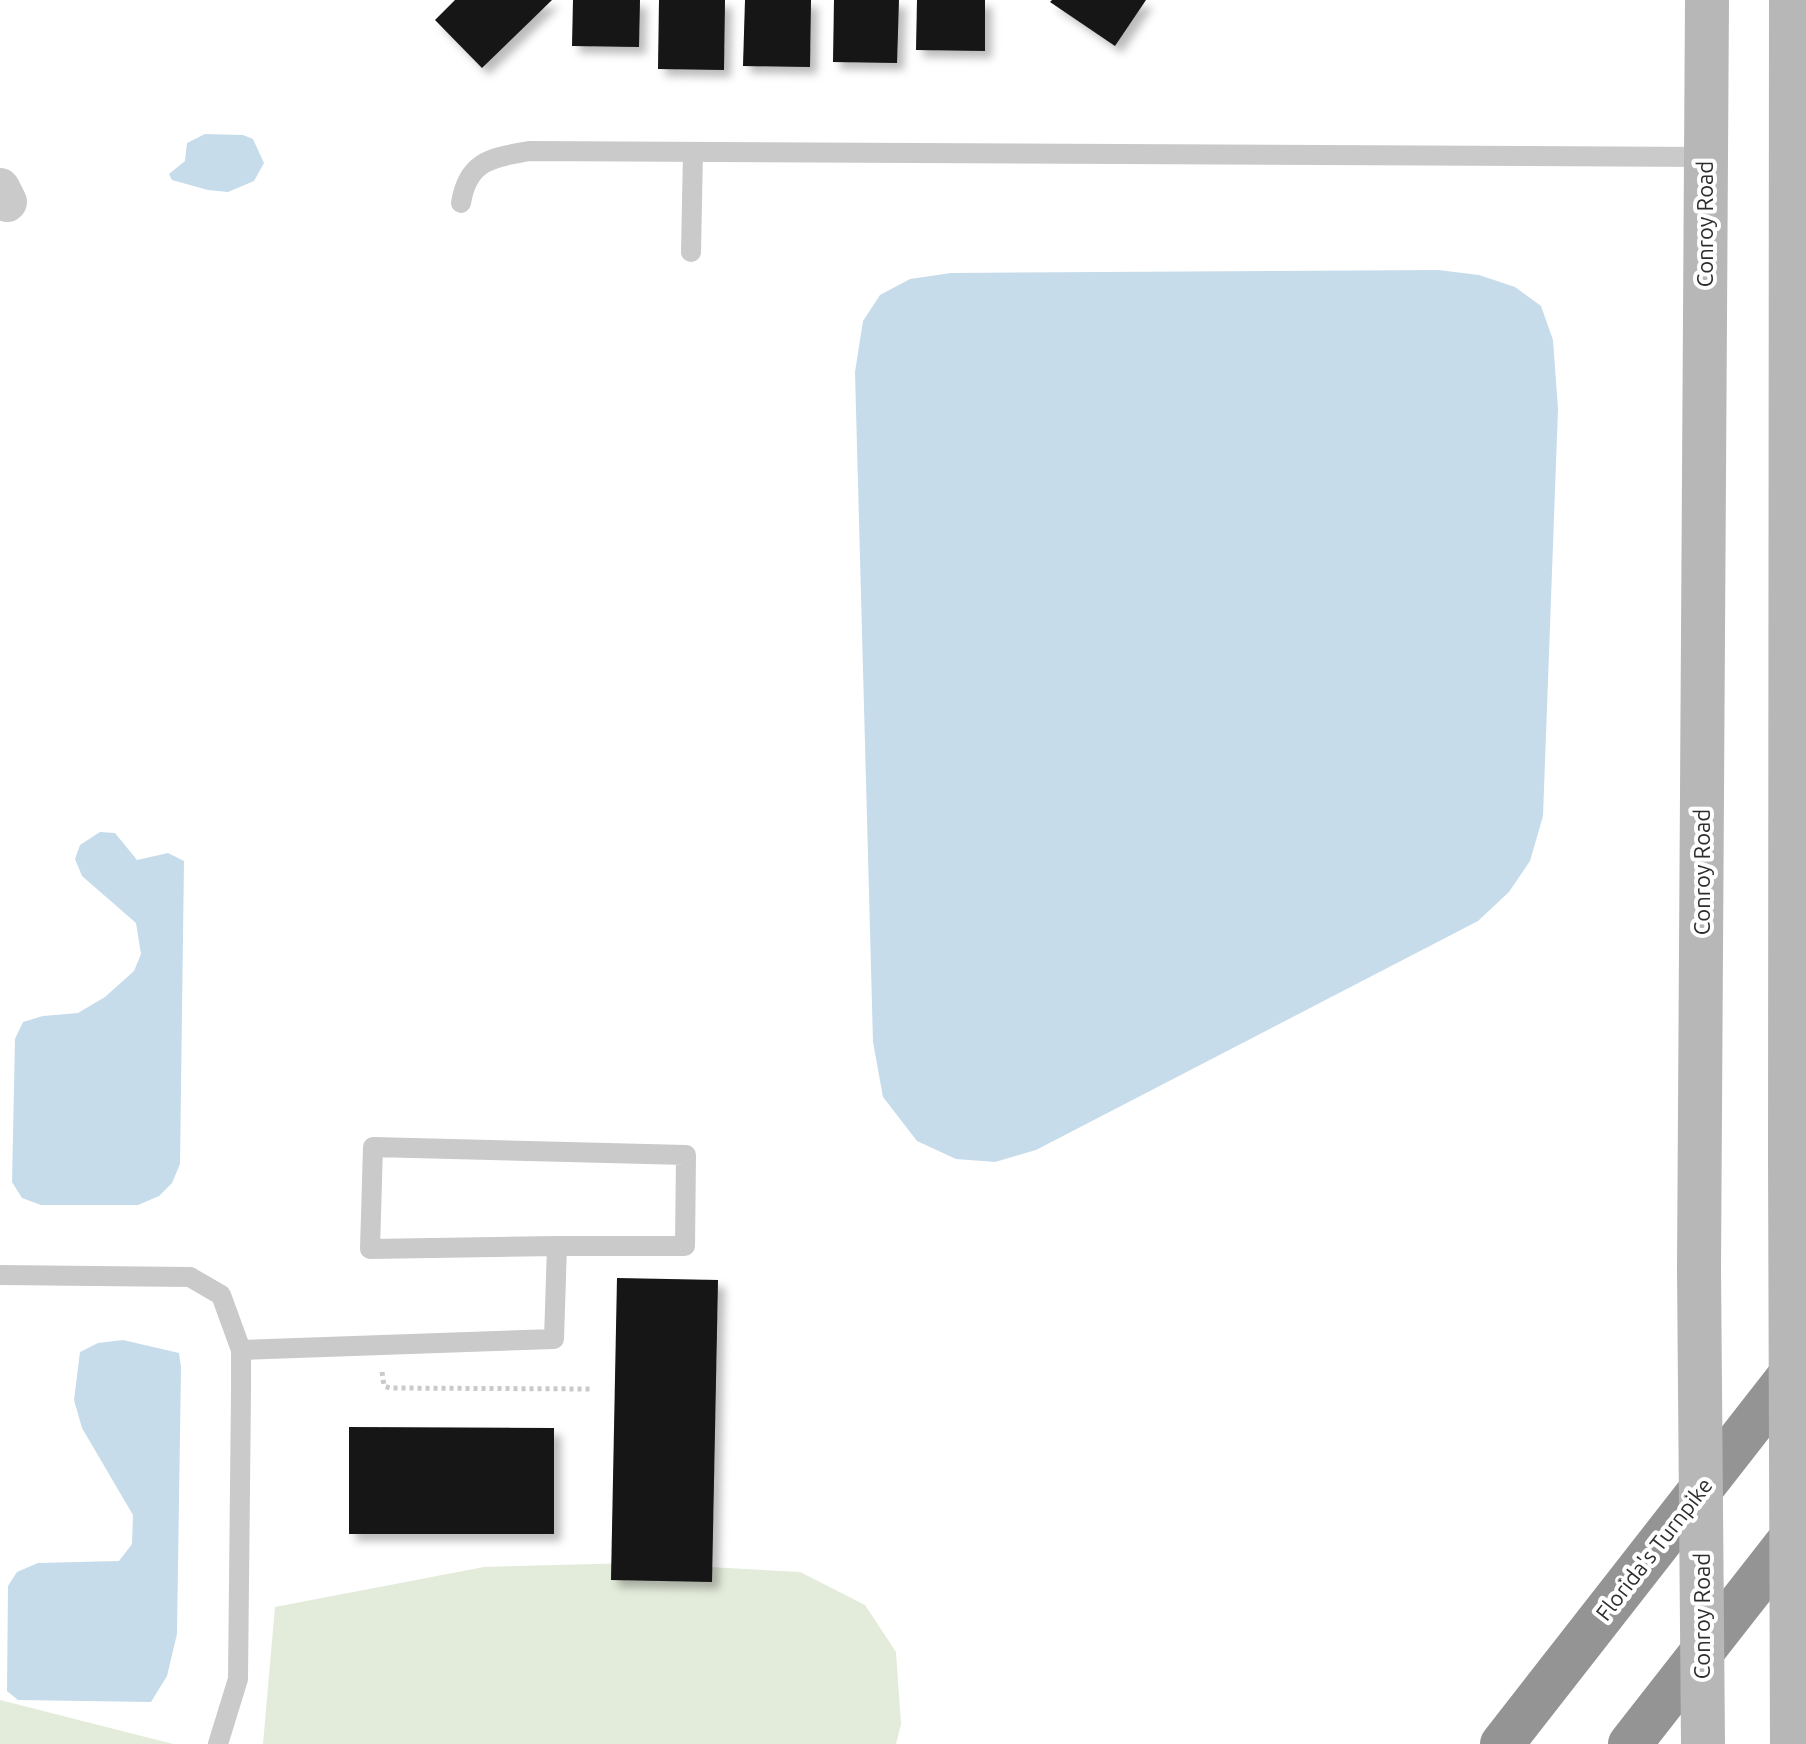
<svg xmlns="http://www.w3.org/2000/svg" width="1806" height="1744" viewBox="0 0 1806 1744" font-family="Ubuntu,sans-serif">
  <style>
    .green { fill: #e3ebda }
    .water { fill: #c6dceb }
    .building { fill: #141414; filter: url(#shadow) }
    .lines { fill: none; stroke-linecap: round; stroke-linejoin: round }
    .path { stroke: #cacaca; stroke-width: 5; stroke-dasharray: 4 4; stroke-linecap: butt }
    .service { stroke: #cacaca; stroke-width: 20 }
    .minor { stroke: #cacaca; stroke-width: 40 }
    .secondary { stroke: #b7b7b7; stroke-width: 44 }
    .motorway { stroke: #949494; stroke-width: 44 }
    .secondary-bridge { stroke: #b7b7b7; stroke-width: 44 }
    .labels { text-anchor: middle; stroke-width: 8; stroke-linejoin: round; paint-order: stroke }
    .street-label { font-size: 22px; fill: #2d2d2d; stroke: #fff }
  </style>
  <defs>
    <filter id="shadow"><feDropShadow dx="7" dy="7" stdDeviation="4" flood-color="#0004"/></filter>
  </defs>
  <rect width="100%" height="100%" fill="#fff"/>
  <!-- green -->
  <g class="green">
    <path d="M635 1563 800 1572 865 1605 896 1652 901 1724 896 1744H263L275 1607 484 1567Z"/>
    <path d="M0 1700 173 1744H0Z"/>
  </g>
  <!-- water -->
  <g class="water">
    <path d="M205 134 243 135 253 139 264 163 254 181 228 192 208 190 172 180 169 174 185 161 187 143Z"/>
    <path d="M1438 270 1479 275 1515 287 1541 306 1553 340 1558 409 1543 816 1530 861 1509 892 1478 921 1036 1150 995 1162 956 1159 917 1141 883 1097 873 1042 855 372 863 321 880 295 910 279 951 273Z"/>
    <path d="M100 832 115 833 137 860 168 853 184 861 180 1164 172 1183 159 1196 138 1205H41L22 1198 12 1182 15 1039 23 1022 43 1016 78 1013 105 997 134 971 141 954 136 923 82 876 75 859 80 845Z"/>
    <path d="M123 1340 179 1353 181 1367 177 1634 167 1676 151 1702 18 1700 7 1691 8 1586 17 1572 38 1563 119 1561 132 1544 133 1515 82 1428 74 1400 80 1352 98 1343Z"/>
  </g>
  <!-- building -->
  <g class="building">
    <path d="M455 0H552L482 68 435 20Z"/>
    <path d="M573 0H640L639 47 572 46Z"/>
    <path d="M659 0H725L724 70 658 69Z"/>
    <path d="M745 0H811L810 67 743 66Z"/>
    <path d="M834 0H899L897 63 833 62Z"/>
    <path d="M917 0H985V51L916 50Z"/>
    <path d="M1052 0H1146L1115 46 1050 2Z"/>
    <path d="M617 1278 718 1280 712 1582 611 1580Z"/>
    <path d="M349 1427 554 1428V1534H349Z"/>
  </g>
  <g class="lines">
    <!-- path -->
    <path class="path" d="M382 1372 384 1386 390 1388 591 1389"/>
    <!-- service -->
    <g class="service">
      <path d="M461 203C468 160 492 158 529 151L1706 157"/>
      <path d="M691 252 693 152"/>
      <path d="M0 1275 190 1277 221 1295 241 1350V1391L238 1679 218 1744"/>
      <path d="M241 1350 554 1339 557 1246H685L686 1155 373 1147 370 1249 557 1246"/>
    </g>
    <!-- minor -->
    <path class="minor" d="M0 188 7 202"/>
    <!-- secondary -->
    <g class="secondary">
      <path d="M1790 1156 1791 0"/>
      <path d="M1699 1269 1707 0"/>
    </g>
    <!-- motorway -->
    <g class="motorway">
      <path d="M1502 1744 1805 1356"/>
      <path d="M1630 1744 1806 1519"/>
    </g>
    <!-- secondary-bridge -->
    <g class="secondary-bridge">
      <path d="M1790 1156 1792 1744"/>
      <path d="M1699 1269 1703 1744"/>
    </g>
  </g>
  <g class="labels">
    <!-- street labels -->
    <g class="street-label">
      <text transform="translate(1705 224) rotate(-90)" y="8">Conroy Road</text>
      <text transform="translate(1702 872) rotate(-90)" y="8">Conroy Road</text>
      <text transform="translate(1654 1549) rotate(-52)" y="8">Florida's Turnpike</text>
      <text transform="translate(1702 1616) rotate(-90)" y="8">Conroy Road</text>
    </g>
  </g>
</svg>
